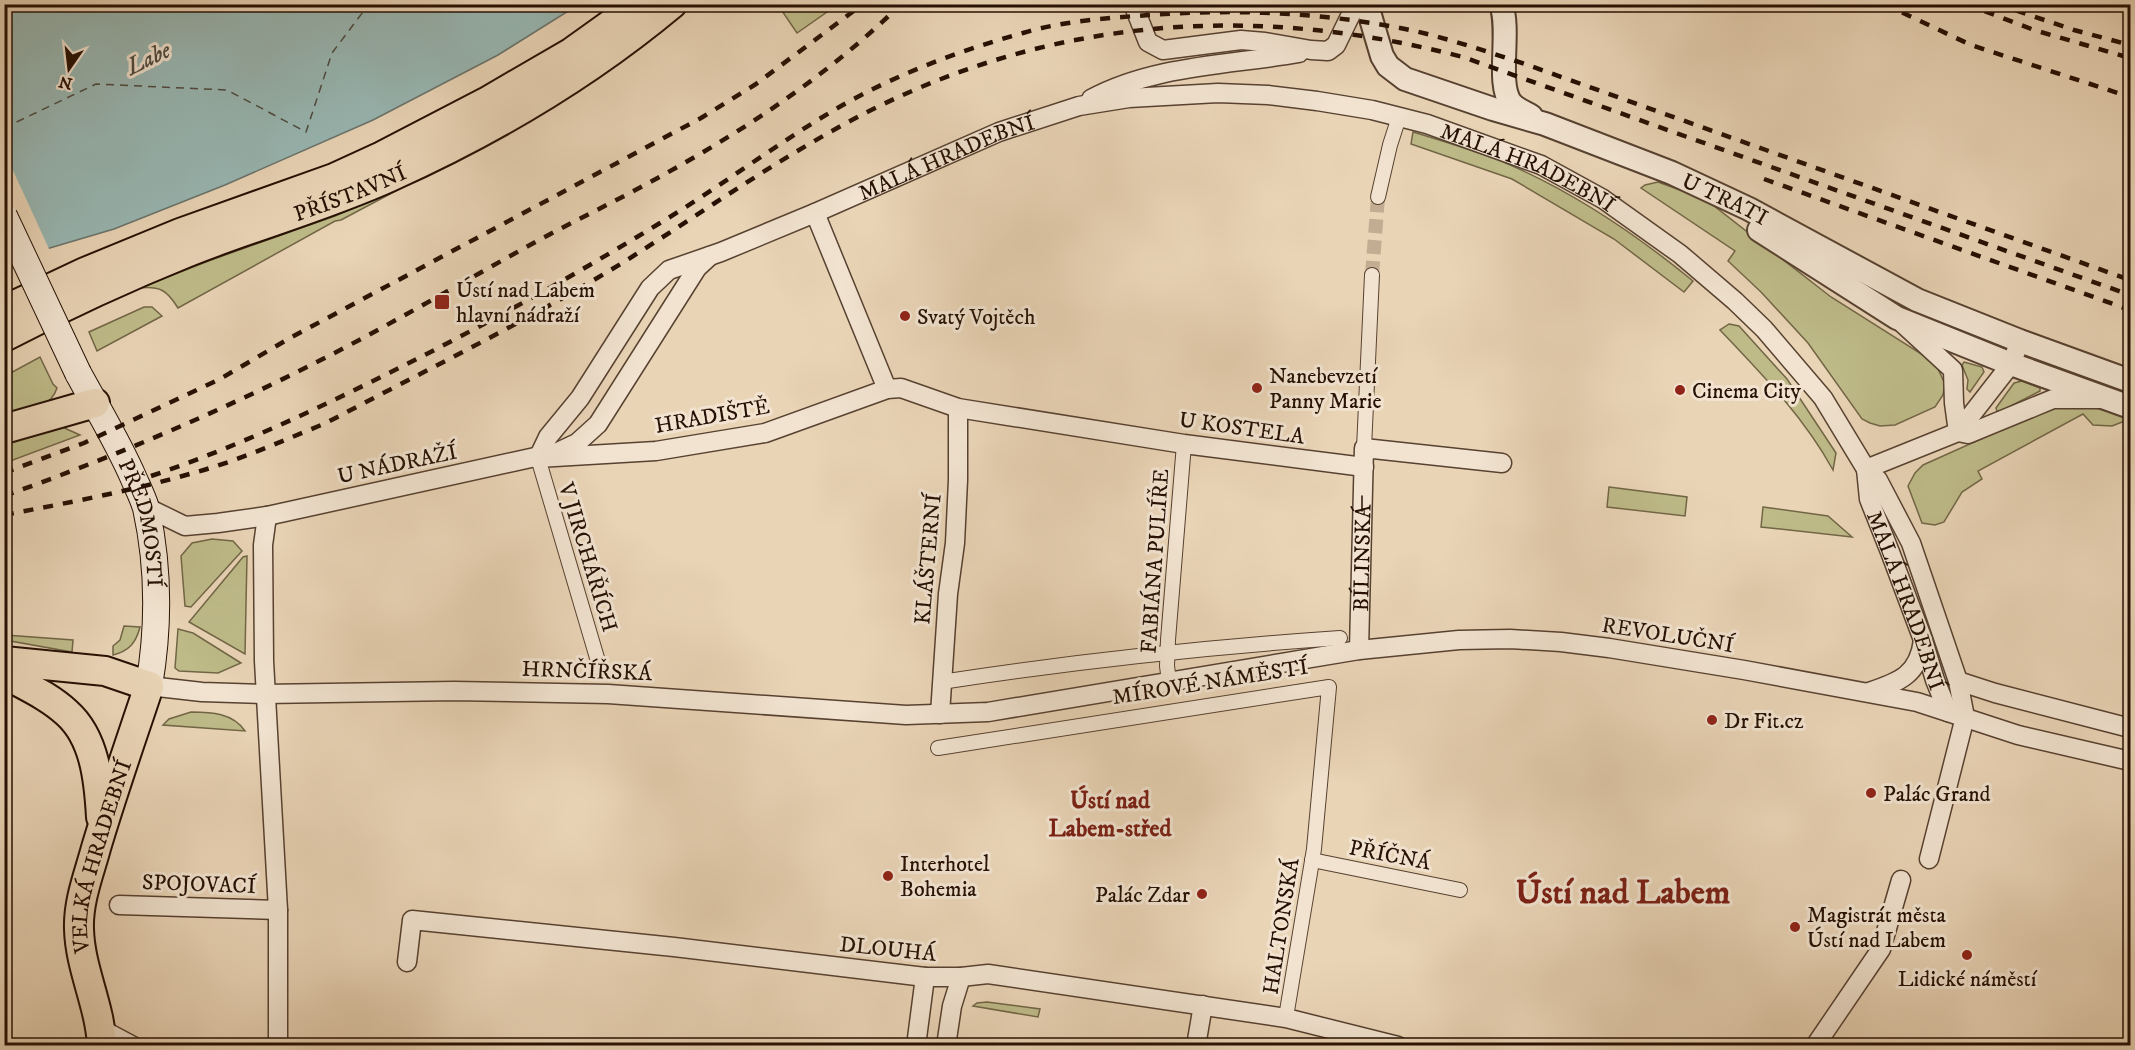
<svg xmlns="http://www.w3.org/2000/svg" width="2135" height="1050" viewBox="0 0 2135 1050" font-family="'IM FELL DW Pica',serif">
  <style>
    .green { fill: #bebb89; stroke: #726646; stroke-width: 1.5 }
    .water { fill: #98b7b3; stroke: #6a746d; stroke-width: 1.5 }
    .pier { fill: #e9d4b6 }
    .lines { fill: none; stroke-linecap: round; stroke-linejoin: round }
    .ferry { stroke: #4e4a41; stroke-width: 1.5; stroke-dasharray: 8 6; stroke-linecap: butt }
    .pedestrian-tunnel { stroke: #c2ad92; stroke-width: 14; stroke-dasharray: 14 7; stroke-linecap: butt }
    .pedestrian-casing { stroke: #574130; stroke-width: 16 }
    .minor-casing { stroke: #574130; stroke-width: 21 }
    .tertiary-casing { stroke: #574130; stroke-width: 26 }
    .secondary-casing { stroke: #261003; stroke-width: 28 }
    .primary-casing { stroke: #261003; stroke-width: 32 }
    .pedestrian { stroke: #f1e3d0; stroke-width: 14 }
    .minor { stroke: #f1e3d0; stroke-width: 18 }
    .tertiary { stroke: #f1e3d0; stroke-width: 22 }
    .secondary { stroke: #f1e3d0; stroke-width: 26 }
    .primary { stroke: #e9d4b6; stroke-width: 28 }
    .tram { stroke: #261003; stroke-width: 1.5 }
    .rail { stroke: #261003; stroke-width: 4.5; stroke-dasharray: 10 10; stroke-linecap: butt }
    .secondary-bridge-casing { stroke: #261003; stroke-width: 28; stroke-linecap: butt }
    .secondary-bridge { stroke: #f1e3d0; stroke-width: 26 }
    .poi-dot { fill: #8f2418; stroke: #f1e3d0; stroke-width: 2 }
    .labels { text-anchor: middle; stroke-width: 6; stroke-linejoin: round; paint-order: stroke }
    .street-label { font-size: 22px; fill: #261003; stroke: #f1e3d0 }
    .poi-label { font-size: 22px; fill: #261003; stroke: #f1e3d0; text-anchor: start }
    .water-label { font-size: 24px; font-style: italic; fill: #4e4a41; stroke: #f1e3d0 }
    .neighbourhood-label { font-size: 24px; font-weight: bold; fill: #7a1f14; stroke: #f1e3d0 }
    .town-label { font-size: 34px; font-weight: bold; fill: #7a1f14; stroke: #f1e3d0 }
  </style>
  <rect width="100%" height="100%" fill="#e9d4b6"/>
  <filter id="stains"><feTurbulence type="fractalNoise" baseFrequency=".00333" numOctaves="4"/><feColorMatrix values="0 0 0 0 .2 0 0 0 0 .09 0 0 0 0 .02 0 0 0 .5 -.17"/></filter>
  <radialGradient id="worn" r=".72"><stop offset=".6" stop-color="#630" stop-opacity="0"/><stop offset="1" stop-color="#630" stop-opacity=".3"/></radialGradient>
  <!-- green -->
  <g class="green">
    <path d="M778 5H837L797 33Z"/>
    <path d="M1413 132C1445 142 1477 151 1508 164 1575 193 1637 235 1693 281L1684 292 1614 239 1512 179 1411 144Z"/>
    <path d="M1658 182 1705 199 1831 297 1931 360 1938 369 1945 384 1943 395 1935 407 1895 425 1880 426 1870 423 1862 419 1808 343 1761 292 1728 261 1735 251 1641 188 1645 185Z"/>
    <path d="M407 185 341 220 335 221 178 308C167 290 160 286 139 288L211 260 335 216Z"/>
    <path d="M144 307H152L162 316 97 351 89 332Z"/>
    <path d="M1729 324 1739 326 1787 379 1836 453 1833 470C1804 417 1761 373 1720 330Z"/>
    <path d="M40 357 53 384 57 388C50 410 24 413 5 420V376Z"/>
    <path d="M1964 362 1982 367 1984 372 1970 392 1967 389 1968 380 1962 365Z"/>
    <path d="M2022 381 2040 388V391L2001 411H1997L1996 408 2014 383Z"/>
    <path d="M2059 404 2092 406 2130 419 2112 426 2093 425 2083 414 1978 471 1982 479 1962 492 1944 522 1935 525 1922 523 1908 486 1915 473 1923 465Z"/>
    <path d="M60 426 80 435 5 463V440Z"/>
    <path d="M1609 487 1687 497 1685 516 1607 507Z"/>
    <path d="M1763 507 1828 516 1852 537 1761 527Z"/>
    <path d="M212 539 233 541 242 551 191 607 185 606 181 556 192 543Z"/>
    <path d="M247 556 245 654 189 622 243 557Z"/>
    <path d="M124 626 140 627C136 643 129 651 113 655V646L120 640Z"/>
    <path d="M178 629 193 633 241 663 218 673 179 671 175 668Z"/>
    <path d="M5 635 73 640 72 652 5 640Z"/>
    <path d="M191 712C211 712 233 713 245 731L163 725 169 719Z"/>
    <path d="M987 1002 1040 1009 1038 1017 973 1006 977 1003Z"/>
  </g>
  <!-- water -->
  <path class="water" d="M5 5H578L498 55 373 120 225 185 114 229 43 250 5 269Z"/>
  <!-- pier -->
  <path class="pier" d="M5 153 50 251 4 272Z"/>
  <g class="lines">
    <!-- ferry -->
    <path class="ferry" d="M4 128 96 84 227 90 306 132 332 53 369 4"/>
    <!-- pedestrian-tunnel -->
    <path class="pedestrian-tunnel" d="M1372 275 1378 197"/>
    <!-- pedestrian casing -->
    <g class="pedestrian-casing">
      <g id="pedestrian">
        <path d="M1378 197 1390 145 1399 117"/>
        <path d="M1364 448 1372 275"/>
        <path d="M538 458 600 668"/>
        <path d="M948 681C1079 661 1209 647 1340 638"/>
        <path d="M1169 681 1167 666 1168 640 1184 444"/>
        <path d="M938 748 1329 687 1314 849 1287 1011"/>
        <path d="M1312 860 1460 890"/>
      </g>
    </g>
    <!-- minor casing -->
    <g class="minor-casing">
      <g id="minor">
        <path d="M1133 4 1148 42 1163 50 1241 40 1265 42 1311 50 1328 51 1336 45 1356 4"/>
        <path d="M1091 99C1154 65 1230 65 1299 53"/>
        <path d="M815 213 887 389"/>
        <path d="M1903 324 1953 370 1954 403 1958 432"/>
        <path d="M1958 432 1968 434 2053 399H2099"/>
        <path id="s1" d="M538 458 548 437 580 398 650 288 669 270 721 252 815 213 999 132 1079 106 1129 98 1218 93 1268 95 1317 101 1372 110 1427 124 1541 165 1603 199 1680 254 1735 301 1764 329 1823 398 1866 469 1878 480 1911 543 1958 681 1965 717 1929 859"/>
        <path d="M538 458 656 451 765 433 887 389 901 388 958 408 1184 444 1364 467"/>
        <path id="s2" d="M1866 469 1869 499 1890 552 1923 640 1935 680 1948 712"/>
        <path d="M1866 469 1958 432 2011 364 2020 341"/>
        <path d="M146 507 185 526 218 523 267 516 558 452 577 443 598 424 697 268 710 256"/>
        <path d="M267 516 263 545 264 661 278 910V1046"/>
        <path id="s3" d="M1359 650 1364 448 1502 463"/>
        <path d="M1958 681 1995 693 2130 728"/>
        <path d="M149 686 202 692 265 694 454 691 608 694 906 715 988 712 1359 650 1459 640 1510 639 1561 642 1609 648 1744 670 1917 702 2018 735 2130 761"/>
        <path d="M1869 692C1899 682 1919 675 1923 640"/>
        <path d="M940 714 948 594 955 543 958 480V408"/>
        <path d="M119 905 278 910"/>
        <path d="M407 962 412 920 674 947 925 977H961L988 974 1286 1018 1398 1046"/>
        <path d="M101 1029 133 1046"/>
        <path d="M916 1046 925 977"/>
        <path d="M946 1046 952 1006 961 977"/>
        <path d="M1196 1046 1203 1005"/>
        <path d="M1815 1046 1881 949 1901 880"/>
      </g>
    </g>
    <!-- tertiary casing -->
    <g class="tertiary-casing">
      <g id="tertiary">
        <path id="s4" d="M1365 4 1369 12 1382 56 1388 66 1405 79 1493 109 1545 124 1672 173 1749 209 1917 300 2020 341 2130 381"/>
        <path d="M1501 4C1511 31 1496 84 1511 103 1516 109 1524 112 1531 116"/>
        <path d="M1759 230 1897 318 2011 364 2130 407"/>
      </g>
    </g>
    <!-- secondary casing -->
    <g class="secondary-casing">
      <g id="secondary">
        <path id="s5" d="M78 373C97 408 118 442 134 479 138 488 143 498 146 508 159 567 159 627 149 686"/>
      </g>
    </g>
    <!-- primary casing -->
    <g class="primary-casing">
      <g id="primary">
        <path d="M4 310 85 272 180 233 334 178 382 156 486 102 572 52 639 4"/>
        <path id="s6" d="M4 337C64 306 124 278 186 253 253 226 324 207 390 177 490 132 587 75 672 4"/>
        <path d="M4 429 95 403"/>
        <path d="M4 661 105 671 149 686"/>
        <path d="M19 682C36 691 53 700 67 713 95 738 99 781 101 817"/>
        <path id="s7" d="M102 1046C100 1005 80 969 79 929 78 901 89 874 96 848 112 794 131 740 149 686"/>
      </g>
    </g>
    <!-- pedestrian -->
    <use href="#pedestrian" class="pedestrian"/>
    <!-- minor -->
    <use href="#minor" class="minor"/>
    <!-- tertiary -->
    <use href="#tertiary" class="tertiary"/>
    <!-- secondary -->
    <use href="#secondary" class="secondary"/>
    <!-- primary -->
    <use href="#primary" class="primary"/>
    <!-- tram -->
    <path class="tram" d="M1362 511V496"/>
    <!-- rail -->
    <g class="rail">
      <path d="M1884 4 1971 45 2130 97"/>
      <path d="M1966 4 2034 30 2130 58"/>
      <path d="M1997 4 2074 30 2130 45"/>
      <path d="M1764 179 2130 310"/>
      <path d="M4 473 84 443 220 379 290 338 701 118 756 84 863 4"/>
      <path d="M151 476C234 448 313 411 391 372 483 326 572 277 660 223 720 187 776 144 836 109 894 75 958 51 1023 33 1063 21 1107 18 1149 15 1231 9 1314 12 1395 27 1439 35 1482 50 1525 64L2130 280"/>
      <path d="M4 496C105 460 203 419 299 371 380 331 459 284 539 240 580 218 622 198 663 175 748 128 831 73 901 4"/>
      <path d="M4 515C67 503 131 491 193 473 238 461 282 441 326 423 426 370 530 320 627 260 695 217 762 170 832 131 1031 18 1244 0 1463 57L2130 295"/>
    </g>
    <!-- secondary-bridge casing -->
    <g class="secondary-bridge-casing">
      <path id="secondary-bridge" d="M4 216 78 373"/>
    </g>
    <!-- secondary-bridge -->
    <use href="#secondary-bridge" class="secondary-bridge"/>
  </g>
  <!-- markers -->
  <g class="poi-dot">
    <rect x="434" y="294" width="16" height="16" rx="3"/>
    <circle cx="905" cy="316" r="6"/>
    <circle cx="1257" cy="388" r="6"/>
    <circle cx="1680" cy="390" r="6"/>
    <circle cx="1712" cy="720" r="6"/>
    <circle cx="1871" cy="793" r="6"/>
    <circle cx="888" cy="876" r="6"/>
    <circle cx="1202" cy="894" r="6"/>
    <circle cx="1795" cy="927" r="6"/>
    <circle cx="1967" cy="955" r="6"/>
  </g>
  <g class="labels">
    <!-- street labels -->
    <g class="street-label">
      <text dy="8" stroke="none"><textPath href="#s1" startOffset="530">MALÁ HRADEBNÍ</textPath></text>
      <text dy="8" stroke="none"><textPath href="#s1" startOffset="1134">MALÁ HRADEBNÍ</textPath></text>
      <text dy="8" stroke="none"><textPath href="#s6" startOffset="375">PŘÍSTAVNÍ</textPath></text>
      <text dy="8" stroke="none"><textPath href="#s4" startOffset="430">U TRATI</textPath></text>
      <text transform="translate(712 415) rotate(-10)" y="8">HRADIŠTĚ</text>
      <text transform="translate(1242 427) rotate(8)" y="8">U KOSTELA</text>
      <text transform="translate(397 463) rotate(-12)" y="8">U NÁDRAŽÍ</text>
      <text dy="8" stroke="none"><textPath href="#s5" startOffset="165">PŘEDMOSTÍ</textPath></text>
      <text transform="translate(589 557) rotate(73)" y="8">V JIRCHÁŘÍCH</text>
      <text transform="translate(927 559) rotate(-85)" y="8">KLÁŠTERNÍ</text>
      <text dy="8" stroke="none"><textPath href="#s3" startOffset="92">BÍLINSKÁ</textPath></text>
      <text transform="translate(1154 561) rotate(-86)" y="8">FABIÁNA PULÍŘE</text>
      <text dy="8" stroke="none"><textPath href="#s2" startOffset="138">MALÁ HRADEBNÍ</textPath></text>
      <text transform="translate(1668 634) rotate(9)" y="8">REVOLUČNÍ</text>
      <text transform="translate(587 670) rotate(2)" y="8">HRNČÍŘSKÁ</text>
      <text transform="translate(1210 681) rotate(-9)" y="8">MÍROVÉ NÁMĚSTÍ</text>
      <text transform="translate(1390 854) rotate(11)" y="8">PŘÍČNÁ</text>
      <text dy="8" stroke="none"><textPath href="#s7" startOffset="195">VELKÁ HRADEBNÍ</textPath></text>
      <text transform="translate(199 883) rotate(2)" y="8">SPOJOVACÍ</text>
      <text transform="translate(1280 926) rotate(-81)" y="8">HALTONSKÁ</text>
      <text transform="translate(888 948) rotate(6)" y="8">DLOUHÁ</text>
    </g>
    <!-- poi labels -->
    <g class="poi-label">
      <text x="456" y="297">Ústí nad Labem<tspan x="456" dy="25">hlavní nádraží</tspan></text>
      <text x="917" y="324">Svatý Vojtěch</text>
      <text x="1269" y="383">Nanebevzetí<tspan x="1269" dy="25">Panny Marie</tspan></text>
      <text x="1692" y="398">Cinema City</text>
      <text x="1724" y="728">Dr Fit.cz</text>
      <text x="1883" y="801">Palác Grand</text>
      <text x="900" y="871">Interhotel<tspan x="900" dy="25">Bohemia</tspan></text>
      <text x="1190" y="902" text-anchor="end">Palác Zdar</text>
      <text x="1807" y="922">Magistrát města<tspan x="1807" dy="25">Ústí nad Labem</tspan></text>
      <text x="1967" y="986" text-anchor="middle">Lidické náměstí</text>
    </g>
    <!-- water labels -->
    <g class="water-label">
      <text transform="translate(148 58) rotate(-26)" y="8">Labe</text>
    </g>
    <!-- neighbourhood labels -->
    <g class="neighbourhood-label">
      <text x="1110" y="808">Ústí nad<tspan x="1110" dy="28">Labem-střed</tspan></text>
    </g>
    <!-- town labels -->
    <g class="town-label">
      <text x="1623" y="903">Ústí nad Labem</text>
    </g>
  </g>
  <!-- margin -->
  <rect width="2135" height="1050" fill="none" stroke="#e9d4b6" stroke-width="24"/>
  <rect x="6" y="6" width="2123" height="1038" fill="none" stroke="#261003" stroke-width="3"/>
  <rect x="12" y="12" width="2111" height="1026" fill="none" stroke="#261003" stroke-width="1.5"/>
  <!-- north arrow -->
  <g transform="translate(69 69) rotate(194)" stroke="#f1e3d0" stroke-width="4.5" paint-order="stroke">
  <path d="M0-4.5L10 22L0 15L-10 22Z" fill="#261003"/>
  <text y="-9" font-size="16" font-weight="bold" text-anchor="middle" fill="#261003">N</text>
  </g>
  <rect width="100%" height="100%" filter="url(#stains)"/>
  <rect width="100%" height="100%" fill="url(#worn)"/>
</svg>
